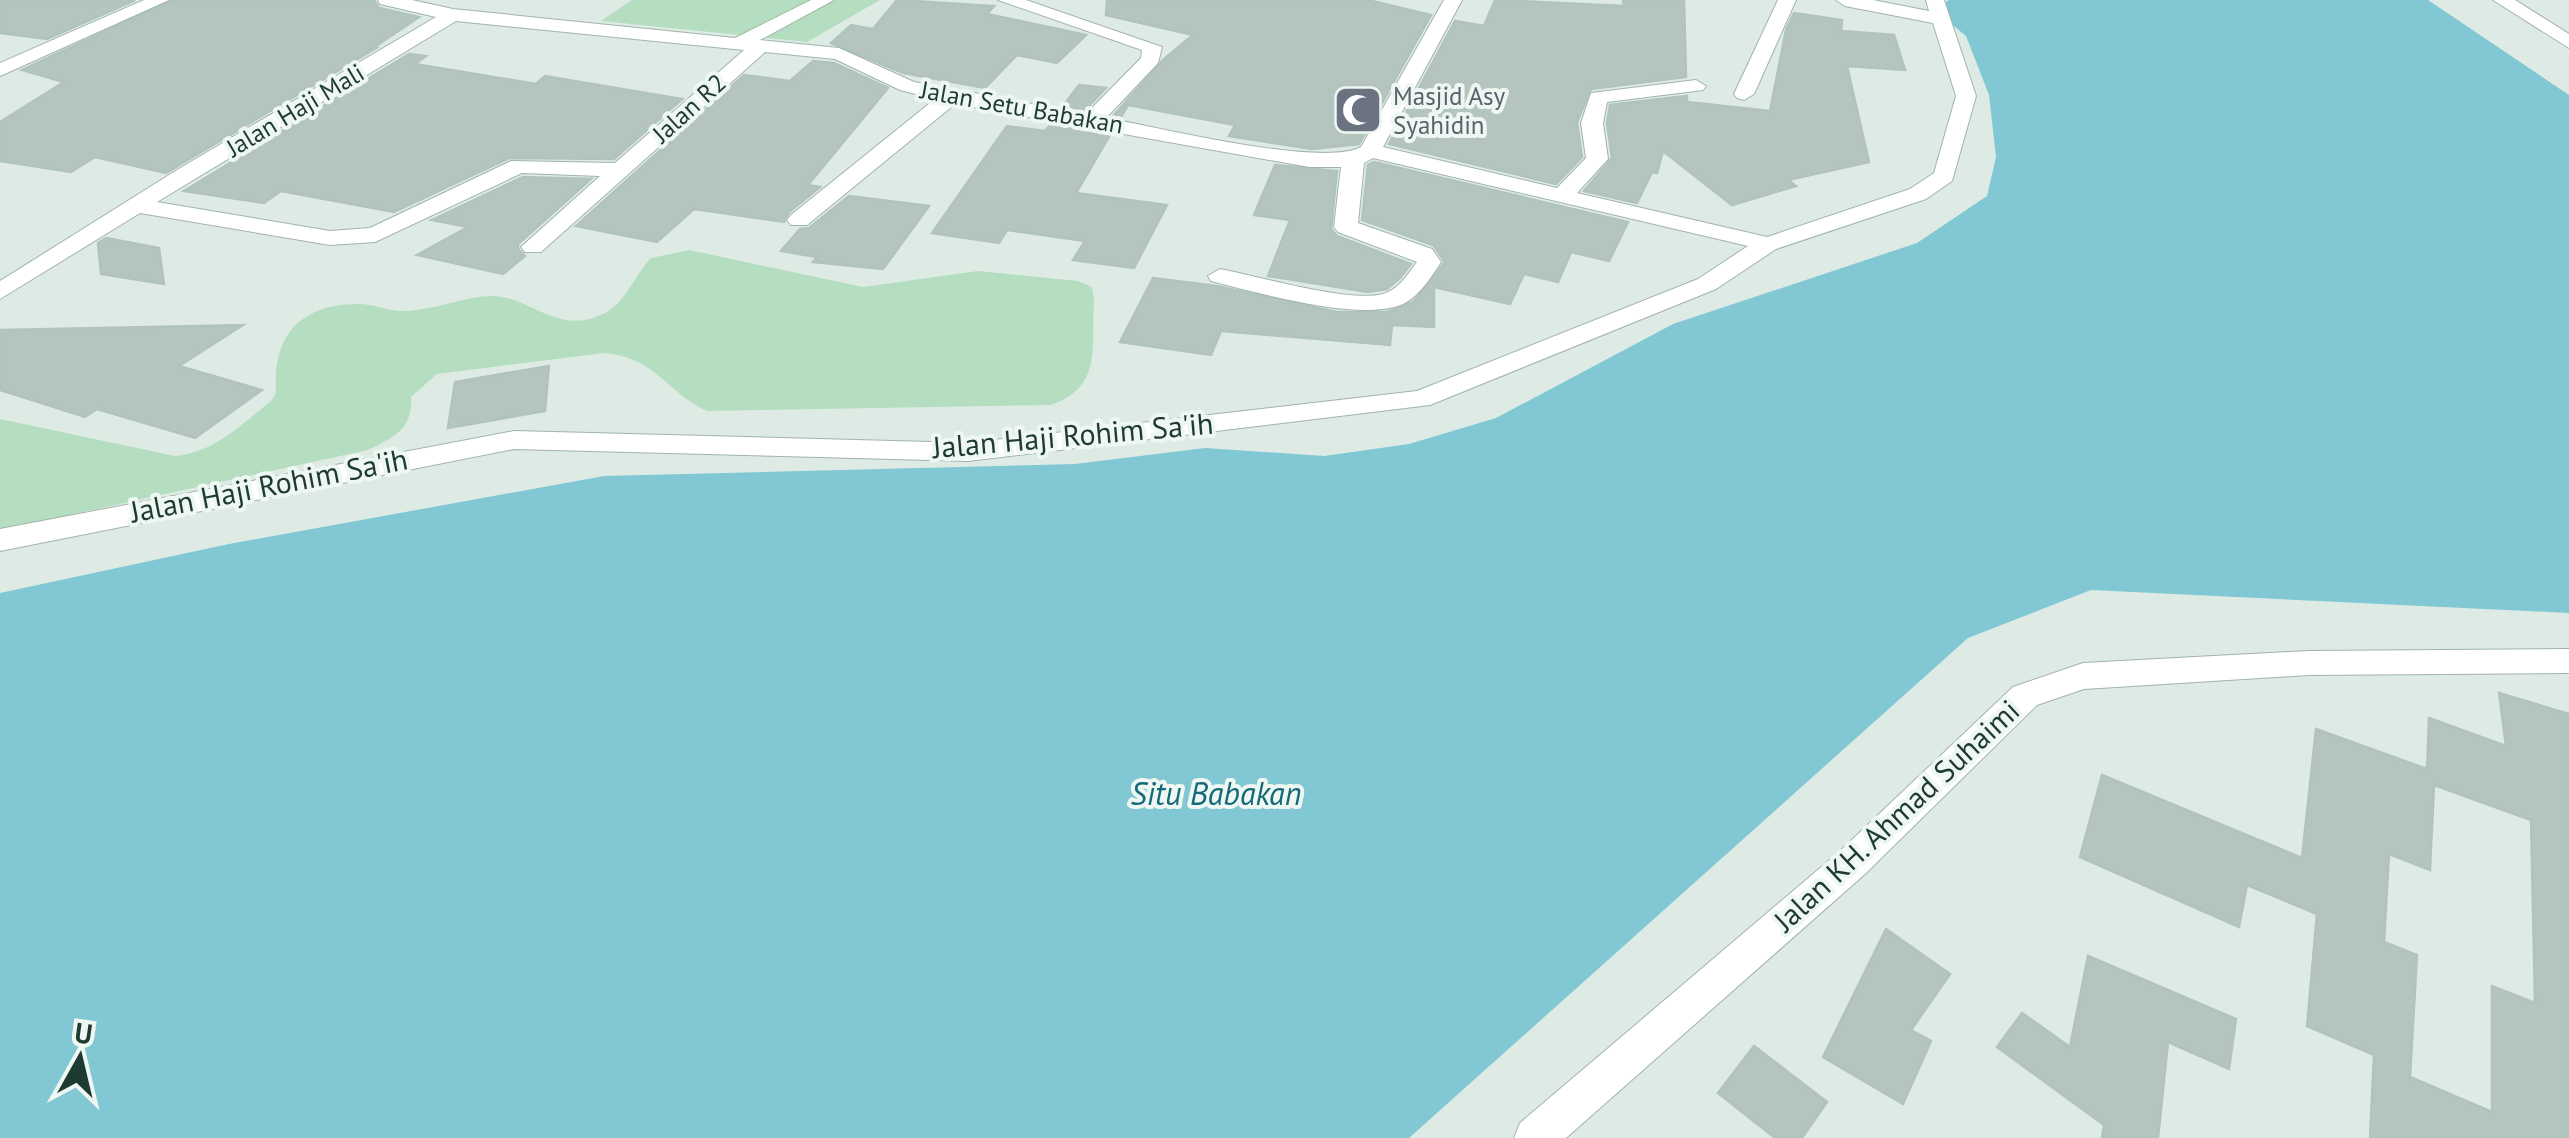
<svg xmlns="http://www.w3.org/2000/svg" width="2569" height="1138" viewBox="0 0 2569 1138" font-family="'PT Sans',sans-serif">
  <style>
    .green { fill: #b4debf }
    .water { fill: #81c8d4 }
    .building { fill: #b3c5be; stroke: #b0c4bc; stroke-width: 2.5; fill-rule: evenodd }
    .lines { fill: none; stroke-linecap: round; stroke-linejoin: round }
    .minor-casing { stroke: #a1b3ac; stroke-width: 2 }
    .minor { fill: #fff; fill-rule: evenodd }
    .labels { text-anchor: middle; stroke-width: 8; stroke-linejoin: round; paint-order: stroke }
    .far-worship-label { font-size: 25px; fill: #5b616d; stroke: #eef7f2; text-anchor: start }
    .far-street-label { font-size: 25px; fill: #1e3b33; stroke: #eef7f2 }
    .street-label { font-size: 30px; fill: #1e3b33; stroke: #eef7f2 }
    .water-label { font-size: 32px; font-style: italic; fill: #156a7a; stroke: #eef7f2 }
  </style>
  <rect width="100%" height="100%" fill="#deebe5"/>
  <!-- green -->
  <g class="green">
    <path d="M632 0H880L807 42 601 21Z"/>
    <path d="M689 250 863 287 978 271 1078 281 1092 287 1094 300C1091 348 1103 387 1051 405L707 411C665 391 657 358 604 353L437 374 411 397C413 429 394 437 368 450L0 530V419L175 456C215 452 241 425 272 400L276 393C272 337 299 305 355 304 373 303 389 312 408 311 436 309 463 297 491 296 531 296 555 335 601 315 625 305 634 276 651 258Z"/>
  </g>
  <!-- water -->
  <path class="water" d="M1949 0H2428L2569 95V613L2091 590 1968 638 1409 1138H0V593L229 544 604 476 1075 464 1205 448 1324 456 1409 444 1496 418 1673 324 1917 243 1987 196 1996 157 1989 95 1966 36 1943 17 1940 6Z"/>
  <!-- building -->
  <g class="building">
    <path d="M0 0H135L47 39 0 33Z"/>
    <path d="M172 0H374L379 8 419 17 373 48H376L166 173 95 157 71 172 0 161V122L64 82 22 70Z"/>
    <path d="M897 0 994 6 987 14 1086 35 1057 63 1017 55 985 88 903 73 831 43 851 25 873 29Z"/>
    <path d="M1107 0H1368L1431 15 1359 144 1312 149 1229 136 1235 125 1128 105 1121 117 1113 116 1163 60 1193 35 1106 15Z"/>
    <path d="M1495 0 1624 6 1623 0H1684L1686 77 1591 89 1577 122 1582 157 1556 184 1389 144 1455 21 1484 26Z"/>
    <path d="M1794 13 1842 20 1841 31 1894 35 1905 70 1847 66 1869 162 1788 180 1796 186 1732 205 1663 151 1657 173 1652 172 1637 203 1584 191 1612 158 1607 123 1610 105 1687 96V102L1770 111 1786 30Z"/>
    <path d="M409 54 426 56 415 64 536 84 545 76 682 99 614 159 509 158 394 212 281 191 264 203 184 191Z"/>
    <path d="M813 61 834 63 888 88 808 185 820 187 789 212 784 222 694 209 657 242 576 226 744 75 790 81Z"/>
    <path d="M1079 85 1106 88 1085 110 1063 106Z"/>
    <path d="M1050 125 1110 135 1076 193 1167 205 1134 268 1073 260 1085 241 1007 230 999 243 932 233 1007 126 1045 131Z"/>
    <path d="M1374 162 1628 222 1609 261 1571 252 1558 282 1524 274 1510 304 1434 287V327L1392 325 1390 345 1221 331 1211 355 1120 342 1153 278 1217 286 1337 312H1387L1413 302 1445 262 1433 245 1362 220 1368 165Z"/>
    <path d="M1275 165 1337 171 1331 229 1337 236 1411 264 1400 278 1387 289 1368 292 1268 276 1290 220 1254 215Z"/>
    <path d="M523 177 591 179 518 244V249L525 256 503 274 417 255 468 227 432 220Z"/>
    <path d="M849 196 929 206 883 269 813 262 817 257 781 251 800 229 809 228Z"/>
    <path d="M106 238 159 248 164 284 101 274 98 243Z"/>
    <path d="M243 325 179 366 262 390 195 438 97 409 85 417 0 390V330Z"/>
    <path d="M549 366 545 411 448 428 455 382Z"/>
    <path d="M2499 693 2569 714V1138H2370L2374 1055 2307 1026 2317 914 2247 885 2239 927 2080 857 2102 775 2302 858 2316 729 2427 769 2429 718 2506 746ZM2434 785 2531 820 2535 1003 2492 986V1112L2410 1077 2417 955 2384 942 2389 854 2430 870Z"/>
    <path d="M1886 929 1950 974 1911 1030 1931 1041 1903 1104 1823 1057Z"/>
    <path d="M2088 956 2236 1019 2229 1069 2168 1042 2158 1138H2102L2104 1125 1997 1047 2022 1013 2070 1047Z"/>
    <path d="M1754 1046 1827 1102 1802 1138H1775L1718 1093Z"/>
  </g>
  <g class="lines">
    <!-- minor casing -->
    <g class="minor-casing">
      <g id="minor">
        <path d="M144 0H169L0 76V63Z"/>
        <path d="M378 0H412L453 9 735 38 811 0H834L760 40 839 48 914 82 1086 114 1141 58 1142 50 998 0H1026L1162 47 1158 63 1106 118C1158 127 1321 168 1361 147L1444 0H1462L1383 147 1557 188 1586 158 1581 123 1591 93 1696 80 1706 86 1703 90 1607 102 1603 123 1608 159 1577 193 1767 237 1910 189 1934 173 1956 96 1933 23 1845 6 1836 0H1873L1929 11 1926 0H1944L1976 96 1952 181 1926 199 1776 249 1716 289 1430 405 968 461 514 449 0 551V529L514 431 968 443 1417 391 1698 279 1748 246 1373 158 1364 163 1358 223 1432 249 1441 262C1431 277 1421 294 1405 303 1364 324 1256 292 1211 281L1208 276 1220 269C1258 276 1349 303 1383 294 1398 290 1408 274 1417 262L1338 232 1334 227 1341 167H1309L955 104 807 225H791L787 220 791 215 935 99 900 90 835 59 765 52 541 252H525L521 247 600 176 522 173 375 242 330 245 140 213 0 299V281L177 170 436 17 380 4ZM456 21 744 50 615 163 511 161 370 228 330 231 157 202Z"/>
        <path d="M1778 0H1796L1754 94 1744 100 1737 98 1734 94Z"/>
        <path d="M2493 0H2515L2569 34V48Z"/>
        <path d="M2569 649V673L2309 675 2084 689 2037 705 1865 874 1566 1138H1514L1520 1123 1839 852 2013 687 2083 663 2309 651Z"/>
      </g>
    </g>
    <!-- minor -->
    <use href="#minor" class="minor"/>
  </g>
  <!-- icons -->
  <defs>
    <g id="mosque-square" transform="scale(2.5)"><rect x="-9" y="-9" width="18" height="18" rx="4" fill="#6b7280" stroke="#eef7f2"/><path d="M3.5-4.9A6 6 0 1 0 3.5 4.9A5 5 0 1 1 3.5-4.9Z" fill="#fff"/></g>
  </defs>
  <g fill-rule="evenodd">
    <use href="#mosque-square" x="1358" y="110"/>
  </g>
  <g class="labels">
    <!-- far-worship labels -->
    <g class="far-worship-label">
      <text x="1393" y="105">Masjid Asy<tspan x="1393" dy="29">Syahidin</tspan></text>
    </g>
    <!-- far-street labels -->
    <g class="far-street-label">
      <text transform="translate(1022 107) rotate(10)" y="9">Jalan Setu Babakan</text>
      <text transform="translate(689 108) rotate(-42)" y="9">Jalan R2</text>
      <text transform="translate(295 110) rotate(-31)" y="9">Jalan Haji Mali</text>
    </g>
    <!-- street labels -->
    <g class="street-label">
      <text transform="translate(1073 436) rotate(-5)" y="10">Jalan Haji Rohim Sa'ih</text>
      <text transform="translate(269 486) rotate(-11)" y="10">Jalan Haji Rohim Sa'ih</text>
      <text transform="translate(1897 816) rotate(-43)" y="10">Jalan KH. Ahmad Suhaimi</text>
    </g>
    <!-- water labels -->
    <g class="water-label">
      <text x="1216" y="805">Situ Babakan</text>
    </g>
  </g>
  <!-- north arrow -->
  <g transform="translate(80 1058) rotate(8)" stroke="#eef7f2" stroke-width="8" paint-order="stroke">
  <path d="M0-8L18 38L0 25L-18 38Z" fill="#1e3b33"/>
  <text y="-15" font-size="28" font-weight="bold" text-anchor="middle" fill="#1e3b33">U</text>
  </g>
</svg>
